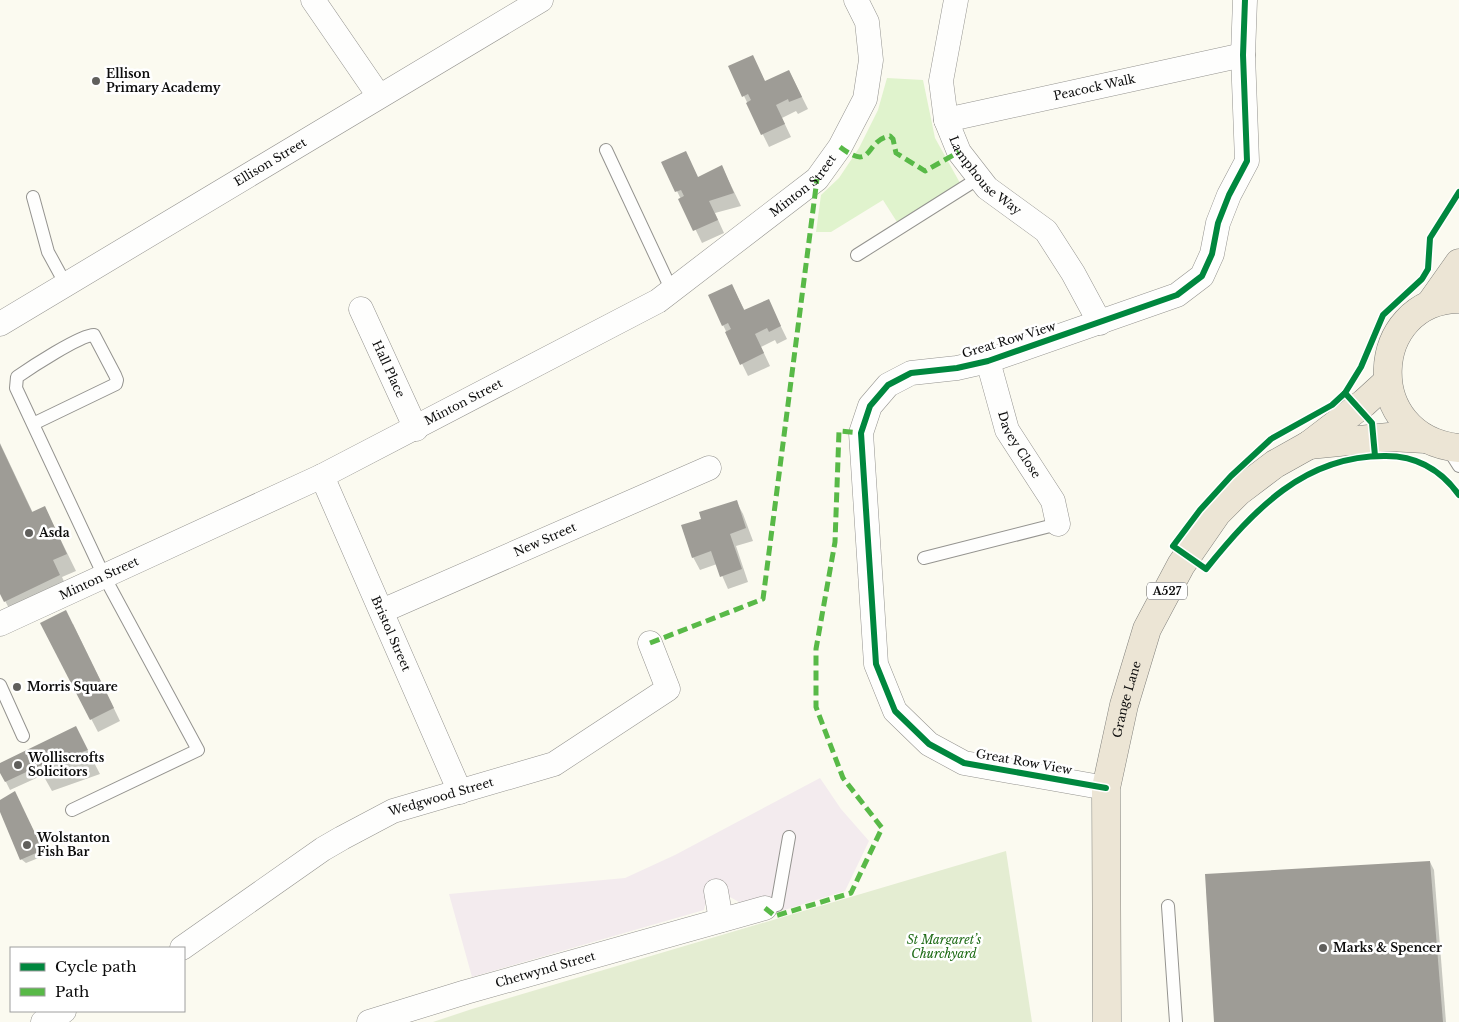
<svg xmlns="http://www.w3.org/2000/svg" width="1459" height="1022" viewBox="0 0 1459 1022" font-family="'Libre Baskerville',serif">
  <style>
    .industrial { fill: #f3ebee }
    .green { fill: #e0f3cd }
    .cemetery { fill: #e4edd2 }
    .shadow { fill: #0003 }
    .building { fill: #9e9c96 }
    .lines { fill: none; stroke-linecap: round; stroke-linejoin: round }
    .service-casing { stroke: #94938f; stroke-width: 14 }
    .minor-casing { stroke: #94938f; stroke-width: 25 }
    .trunk-casing { stroke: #81807c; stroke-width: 29 }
    .service { stroke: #fefefd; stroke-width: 12 }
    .minor { stroke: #fefefd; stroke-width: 24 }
    .trunk { stroke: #ece5d5; stroke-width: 28 }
    .quiet { stroke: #58b947; stroke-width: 5; stroke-dasharray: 10 5; stroke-linecap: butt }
    .cycleway-casing { stroke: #fff; stroke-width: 9 }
    .cycleway { stroke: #00873e; stroke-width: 6 }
    .poi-dot { fill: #605f5c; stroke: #fff; stroke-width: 2 }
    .labels { text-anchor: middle; stroke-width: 5; stroke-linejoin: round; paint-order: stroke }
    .shield { fill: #fff; stroke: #555; stroke-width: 1 }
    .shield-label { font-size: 11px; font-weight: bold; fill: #0c0c0c }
    .poi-label { font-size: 12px; font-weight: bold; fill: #0c0c0c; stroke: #fff; text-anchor: start }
    .street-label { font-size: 12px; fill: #0c0c0c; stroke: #fff }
    .park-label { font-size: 12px; font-style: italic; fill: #1e6b16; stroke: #fff }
  </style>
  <rect width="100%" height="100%" fill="#fbfaf0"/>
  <!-- industrial -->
  <path class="industrial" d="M820 778 841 809 869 841 845 891 778 912 777 905 741 903 728 896 706 902 704 910 472 977 449 894 625 878 675 855Z"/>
  <!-- green -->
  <path class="green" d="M887 78 923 80 935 138 960 183 897 222 883 200 831 232H816L821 195 839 178 859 148 878 110Z"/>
  <!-- cemetery -->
  <path class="cemetery" d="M1006 851 1032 1022H433L472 1009Z"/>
  <!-- shadow -->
  <g class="shadow">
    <path d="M752 56 765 82 789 71 808 109 798 114 796 111 782 118 791 137 769 147 744 96Z"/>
    <path d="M663 162 698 178 722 167 741 206 715 213 724 233 702 243Z"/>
    <path d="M732 286 745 311 768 300 787 339 777 344 775 340 761 347 770 366 748 376 723 325Z"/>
    <path d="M0 443 33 513 45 508 76 571 62 577 69 592 14 618 0 591Z"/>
    <path d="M736 501 743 514 753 541 736 546 748 582 728 589 717 564 700 570 693 557 702 519Z"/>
    <path d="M42 624H73L120 721 98 732Z"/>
    <path d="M76 728 100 774 52 791 43 775 10 790 0 770V764Z"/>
    <path d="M14 793 46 855 26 863 21 859 0 809V801Z"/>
    <path d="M1430 862 1434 870 1446 1022H1215Z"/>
  </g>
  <!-- building -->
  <g class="building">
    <path d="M753 55 765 81 789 70 802 97 789 102 788 99 776 105 785 124 761 135 746 103 751 100 748 94 742 97 728 66Z"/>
    <path d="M686 151 698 177 722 165 734 193 709 201 718 220 693 231 678 199 684 196 681 190 675 192 661 162Z"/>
    <path d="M732 284 744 310 769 299 781 326 769 332 767 328 755 334 764 353 740 365 725 332 731 329 728 323 722 326 708 295Z"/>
    <path d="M0 444 32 512 45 506 67 554 53 560 60 575 4 602 0 594Z"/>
    <path d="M737 500 746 528 730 534 742 569 720 577 711 551 692 558 681 525 701 519 699 512Z"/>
    <path d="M66 610 114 708 90 720 40 623Z"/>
    <path d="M76 726 88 750 37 767 5 782 0 773V763Z"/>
    <path d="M15 791 43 850 20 860 0 812V800Z"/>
    <path d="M1430 861 1443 1022H1214L1205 874Z"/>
  </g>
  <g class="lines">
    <!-- service casing -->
    <g class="service-casing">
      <g id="service">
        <path d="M606 150 672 291"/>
        <path d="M33 197 48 252 66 285"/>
        <path d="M857 255 979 178"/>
        <path d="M33 424 116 384 117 380 115 375 94 335C80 335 30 368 17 377L16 388 104 576 198 750 72 810"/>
        <path d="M1447 447 1459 466"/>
        <path d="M924 558 1058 524"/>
        <path d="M0 685 23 736"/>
        <path d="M1168 906 1176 1022"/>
        <path d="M765 908 777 905 789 837"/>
      </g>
    </g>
    <!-- minor casing -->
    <g class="minor-casing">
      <g id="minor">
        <path d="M313 0 379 96"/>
        <path id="s1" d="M956 0 941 81 946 120 959 152 987 188 1046 231 1073 273 1100 323"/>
        <path id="s2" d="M946 120 1243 55"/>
        <path id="s3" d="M361 309 416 429"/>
        <path id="s4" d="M0 324 541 0"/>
        <path id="s5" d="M988 361 1007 430 1053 501 1058 524"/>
        <path id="s6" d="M322 476 460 792"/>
        <path id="s7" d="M382 611 709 468"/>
        <path id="s8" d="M0 624 322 476 658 301 817 179 840 147 865 99 871 60 867 22 856 0"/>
        <path d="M1106 788 964 763 929 744 895 711 876 664 861 433 870 406 888 385 911 373 957 368 988 361 1177 295 1202 276 1212 254 1218 223 1229 195 1247 161 1243 55 1245 0"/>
        <path d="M716 891 721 920"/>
        <path id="s9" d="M182 948 323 849 342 838 393 811 554 764 668 689 650 643"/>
        <path d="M43 1022 64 1011"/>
        <path id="s10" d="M369 1022 466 992 765 908"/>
      </g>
    </g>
    <!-- trunk casing -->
    <g class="trunk-casing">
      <g id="trunk">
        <path d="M1459 299C1368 300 1360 438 1459 448"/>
        <path d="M1430 304 1459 263"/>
        <path d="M1309 445 1389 437 1425 439"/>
        <path id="s11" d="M1107 1022 1106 788 1124 705 1147 629 1181 565 1217 513 1238 492 1275 464 1309 445 1364 403 1387 382"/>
      </g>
    </g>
    <!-- service -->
    <use href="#service" class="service"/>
    <!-- minor -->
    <use href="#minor" class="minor"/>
    <!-- trunk -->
    <use href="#trunk" class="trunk"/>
    <!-- quiet -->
    <g class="quiet">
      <path d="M840 147C874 173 864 140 890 136L893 139 896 153 925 171 959 152"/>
      <path d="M650 643 763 599 817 179"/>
      <path d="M765 908 775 916 851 893 882 828 843 778 816 707V649L835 542 839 431 861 433"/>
    </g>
    <!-- cycleway casing -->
    <g class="cycleway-casing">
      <g id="cycleway">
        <path d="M1459 192 1430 238 1428 269 1422 279 1383 315 1361 367 1345 393 1332 405 1271 439 1231 476 1200 510 1173 546 1206 569C1254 510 1304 455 1386 456 1417 456 1441 470 1459 495"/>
        <path d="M1345 393 1372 423 1375 456"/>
        <path d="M1106 788 964 763 929 744 895 711 876 664 861 433 870 406 888 385 911 373 957 368 988 361 1177 295 1202 276 1212 254 1218 223 1229 195 1247 161 1243 55 1245 0"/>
      </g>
    </g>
    <!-- cycleway -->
    <use href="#cycleway" class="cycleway"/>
  </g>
  <!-- markers -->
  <g class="poi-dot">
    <circle cx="96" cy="81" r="5"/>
    <circle cx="29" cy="533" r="5"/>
    <circle cx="17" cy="687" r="5"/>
    <circle cx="18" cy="765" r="5"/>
    <circle cx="27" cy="845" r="5"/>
    <circle cx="1323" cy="948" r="5"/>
  </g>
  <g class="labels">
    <!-- shield labels -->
    <rect class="shield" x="1147" y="582.5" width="40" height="17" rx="4"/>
    <g class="shield-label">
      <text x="1167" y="595">A527</text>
    </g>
    <!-- poi labels -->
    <g class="poi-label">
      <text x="106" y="78">Ellison<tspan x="106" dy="14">Primary Academy</tspan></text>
      <text x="39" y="537">Asda</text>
      <text x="27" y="691">Morris Square</text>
      <text x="28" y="762">Wolliscrofts<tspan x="28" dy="14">Solicitors</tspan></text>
      <text x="37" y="842">Wolstanton<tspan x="37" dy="14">Fish Bar</tspan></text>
      <text x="1333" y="952">Marks &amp; Spencer</text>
    </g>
    <!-- street labels -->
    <g class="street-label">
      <text dy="4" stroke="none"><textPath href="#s2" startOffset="152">Peacock Walk</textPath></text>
      <text dy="4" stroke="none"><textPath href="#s4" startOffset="315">Ellison Street</textPath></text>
      <text dy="4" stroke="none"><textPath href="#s1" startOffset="191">Lamphouse Way</textPath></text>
      <text dy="4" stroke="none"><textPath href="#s8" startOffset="919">Minton Street</textPath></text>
      <text transform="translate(1009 340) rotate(-17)" y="4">Great Row View</text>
      <text dy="4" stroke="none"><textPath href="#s3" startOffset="66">Hall Place</textPath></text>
      <text dy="4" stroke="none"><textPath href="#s8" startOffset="514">Minton Street</textPath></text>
      <text dy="4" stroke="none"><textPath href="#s5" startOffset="90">Davey Close</textPath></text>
      <text dy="4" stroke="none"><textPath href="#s7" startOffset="178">New Street</textPath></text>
      <text dy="4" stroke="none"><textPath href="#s8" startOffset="109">Minton Street</textPath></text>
      <text dy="4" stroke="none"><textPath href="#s6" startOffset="172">Bristol Street</textPath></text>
      <text dy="4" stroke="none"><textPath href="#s11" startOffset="325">Grange Lane</textPath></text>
      <text transform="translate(1024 762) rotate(10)" y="4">Great Row View</text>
      <text dy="4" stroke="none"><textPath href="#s9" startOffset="302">Wedgwood Street</textPath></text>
      <text dy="4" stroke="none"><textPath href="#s10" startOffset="184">Chetwynd Street</textPath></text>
    </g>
    <!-- park labels -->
    <g class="park-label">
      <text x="944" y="944">St Margaret’s<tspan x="944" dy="14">Churchyard</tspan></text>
    </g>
  </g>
  <!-- legend -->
  <rect x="10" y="947" width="175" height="65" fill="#ffffff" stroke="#9e9e9e"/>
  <rect x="20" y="963" width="25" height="8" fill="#00873e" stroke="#9e9e9e"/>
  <text x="55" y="972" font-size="15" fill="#0c0c0c">Cycle path</text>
  <rect x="20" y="988" width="25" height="8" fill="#58b947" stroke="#9e9e9e"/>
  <text x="55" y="997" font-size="15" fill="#0c0c0c">Path</text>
</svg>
